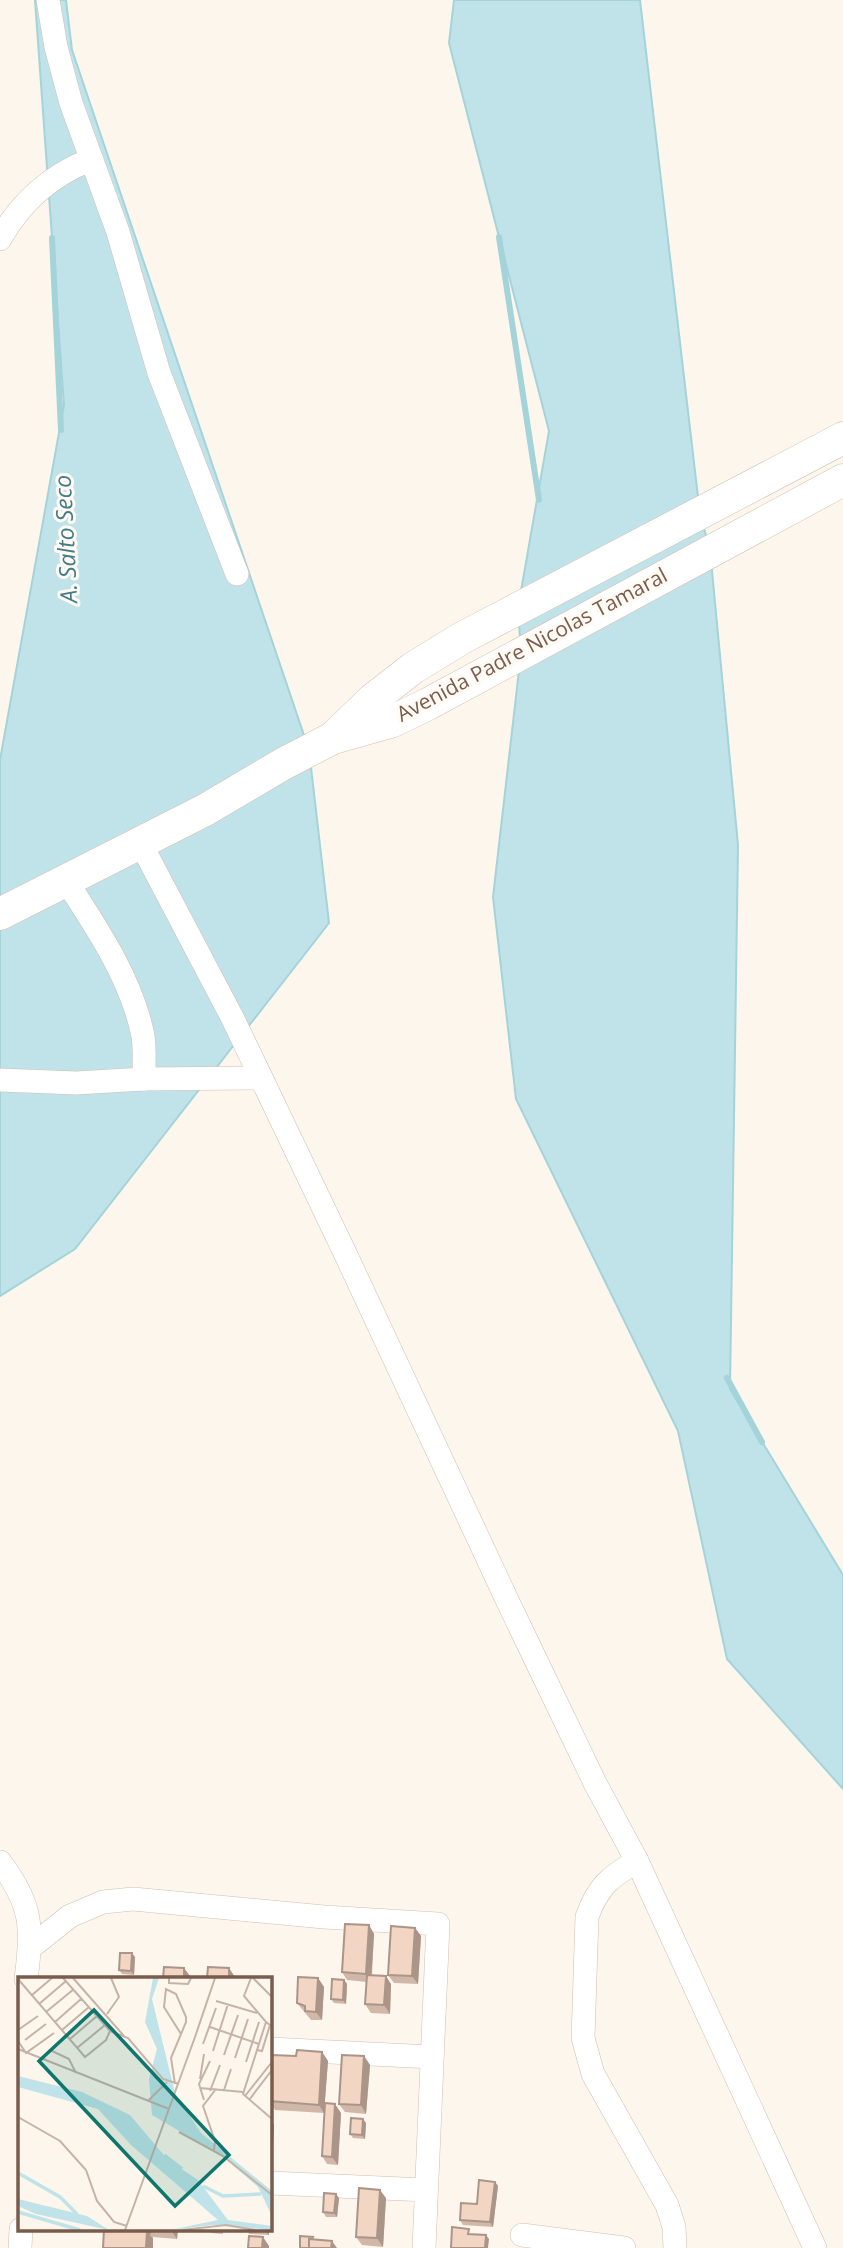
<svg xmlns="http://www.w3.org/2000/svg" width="843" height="2248" viewBox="0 0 843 2248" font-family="'Open Sans',sans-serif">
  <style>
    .water { fill: #bfe3e8; stroke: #a5d3da; stroke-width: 2 }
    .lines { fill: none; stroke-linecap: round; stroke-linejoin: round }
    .stream { stroke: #a5d3da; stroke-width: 6 }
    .street-casing { stroke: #d1beb0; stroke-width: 24 }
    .secondary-casing { stroke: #d6c0b0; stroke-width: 33 }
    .street { stroke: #fff; stroke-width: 23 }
    .secondary { stroke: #fff; stroke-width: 32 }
    .wall { fill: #d1b7a8 }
    .shaded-wall { fill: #aa9588 }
    .building { fill: #f3d5c3; stroke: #aa9588; stroke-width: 2 }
    .labels { text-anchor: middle; stroke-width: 6; stroke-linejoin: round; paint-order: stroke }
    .street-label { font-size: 21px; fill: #7a5c4d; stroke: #fffaf3 }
    .water-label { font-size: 23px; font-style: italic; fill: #437c86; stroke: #fffaf3 }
    .inset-river { fill: none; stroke: #bfe3e8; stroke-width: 3.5 }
    .inset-road { fill: none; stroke: #c5b3a7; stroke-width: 2 }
    .view { fill: #0f766e; fill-opacity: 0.15; stroke: #0f766e; stroke-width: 3.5 }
    .inset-edge { fill: none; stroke: #7a5c4d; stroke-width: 3.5 }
  </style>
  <rect width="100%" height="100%" fill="#fdf6ec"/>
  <!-- water -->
  <g class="water">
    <path d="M35 0H66L72 50 309 750 329 923 75 1249 0 1296V760L64 405Z"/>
    <path d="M454 0H640L700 514 710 550 738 845 730 1389 843 1575V1789L727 1659 678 1431 516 1099 493 897 521 653 518 608 549 431 449 43Z"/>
  </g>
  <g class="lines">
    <!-- stream -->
    <g class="stream">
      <path d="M499 237 539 500"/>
      <path d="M52 238 61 430"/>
      <path d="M727 1378 762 1442"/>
    </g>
    <!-- street casing -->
    <g class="street-casing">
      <g id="street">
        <path d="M48 0 56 47 71 103 118 232 159 373 237 574"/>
        <path d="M0 239C20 203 51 175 90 160"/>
        <path d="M141 844 233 1019 345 1253 508 1602 595 1783 637 1861 815 2248"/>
        <path d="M67 882C97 928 132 980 143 1036 145 1049 144 1065 144 1079"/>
        <path d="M0 1080 76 1083 144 1079 260 1078"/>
        <path d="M637 1861C610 1877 598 1886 587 1917L583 2038 593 2074 667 2205 674 2227 675 2248"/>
        <path d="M0 1862C32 1904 33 1927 26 1979"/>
        <path d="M31 1947 70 1916 103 1902 133 1899 324 1917 438 1924 424 2248"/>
        <path d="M270 2049 432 2057"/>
        <path d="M270 2183 426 2190"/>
        <path d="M522 2235 624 2248"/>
        <path d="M20 2248 21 2229"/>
      </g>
    </g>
    <!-- secondary casing -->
    <g class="secondary-casing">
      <g id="secondary">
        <path d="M334 737 372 700 413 668 462 638 843 438"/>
        <path d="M0 914 205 810 283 764 333 738 393 721 428 704 843 480"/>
      </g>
    </g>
    <!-- street -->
    <use href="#street" class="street"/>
    <!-- secondary -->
    <use href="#secondary" class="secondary"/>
  </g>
  <!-- wall -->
  <g class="wall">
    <path d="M369 1925 374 1934 372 1975 391 1984 390 2014 371 2013 365 2004 367 1982 347 1980 342 1972Z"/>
    <path d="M415 1928 421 1936 418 1984 394 1983 388 1975Z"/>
    <path d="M135 1957 134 1975 122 1974 119 1970Z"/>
    <path d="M318 1978 324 1987 322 2020H311L297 2003Z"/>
    <path d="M344 1980 347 1984 346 2004 334 2003 331 1999Z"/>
    <path d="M322 2052 328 2061 324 2113 275 2110 270 2102Z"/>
    <path d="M364 2056 370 2065 366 2114 345 2112 339 2104Z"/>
    <path d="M341 2113 338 2165 327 2164 322 2156Z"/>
    <path d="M366 2123 365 2139 353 2138 350 2134Z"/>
    <path d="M495 2182 498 2186 493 2227 463 2225 460 2220 477 2204Z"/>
    <path d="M339 2198 337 2217H326L323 2212Z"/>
    <path d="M386 2198 383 2247 362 2245 356 2237Z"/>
    <path d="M139 2229H178L177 2239 153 2237V2248H103L138 2230Z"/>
    <path d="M208 2229H223V2234L211 2233Z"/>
    <path d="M246 2229H269V2235L249 2234Z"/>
  </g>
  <!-- shaded-wall -->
  <g class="shaded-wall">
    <path d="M369 1925 374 1934 371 1982 366 1974Z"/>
    <path d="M415 1928 421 1936 418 1984 412 1976Z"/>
    <path d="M132 1953 135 1957 134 1975 131 1971Z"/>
    <path d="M184 1968 190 1976V1978H184Z"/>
    <path d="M229 1968 235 1977V1978H229Z"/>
    <path d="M386 1976 391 1984 390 2014 384 2005Z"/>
    <path d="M318 1978 324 1987 322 2020 316 2012Z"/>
    <path d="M344 1980 347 1984 346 2004 343 2000Z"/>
    <path d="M322 2052 328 2061 324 2113 319 2105Z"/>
    <path d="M364 2056 370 2065 366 2114 361 2105Z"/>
    <path d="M335 2104 341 2113 338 2165 332 2157Z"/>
    <path d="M363 2119 366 2123 365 2139 362 2135Z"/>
    <path d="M271 2121 274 2125 273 2146 270 2142Z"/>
    <path d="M495 2182 498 2186 493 2227 490 2222Z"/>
    <path d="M380 2190 386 2198 383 2247 377 2238Z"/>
    <path d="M336 2194 339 2198 337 2217 334 2213Z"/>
    <path d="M270 2204 271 2206 270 2227Z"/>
    <path d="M171 2229H178L177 2239 171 2230Z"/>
    <path d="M264 2229H269V2235Z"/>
    <path d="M147 2231 153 2239V2248H146Z"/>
    <path d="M486 2235 489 2239 488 2248H485Z"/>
    <path d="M263 2237 269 2246V2248H262Z"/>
    <path d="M332 2241 337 2248H331Z"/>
  </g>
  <!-- building -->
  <g class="building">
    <path d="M345 1924 369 1925 366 1974 342 1972Z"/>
    <path d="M391 1926 415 1928 412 1976 388 1975Z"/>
    <path d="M120 1953H132L131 1971 119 1970Z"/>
    <path d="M164 1967 184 1968V1978H163Z"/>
    <path d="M208 1967 229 1968V1978H207Z"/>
    <path d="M367 1975 386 1976 384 2005 365 2004Z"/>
    <path d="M298 1977 318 1978 316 2012 305 2011V2006L297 2003Z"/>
    <path d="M332 1979 344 1980 343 2000 331 1999Z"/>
    <path d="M297 2050 322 2052 319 2105 270 2101 272 2055 296 2056Z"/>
    <path d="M342 2055 364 2056 361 2105 339 2104Z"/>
    <path d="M325 2103 335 2104 332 2157 322 2156Z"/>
    <path d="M351 2118 363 2119 362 2135 350 2134Z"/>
    <path d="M479 2180 495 2182 490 2222 460 2220 461 2203 477 2204Z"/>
    <path d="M359 2188 380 2190 377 2238 356 2237Z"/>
    <path d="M324 2193 336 2194 334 2213 323 2212Z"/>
    <path d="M452 2227 469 2229 468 2234 486 2235 485 2248H451Z"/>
    <path d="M104 2229 147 2231 146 2248H103Z"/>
    <path d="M139 2229H148L150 2234 147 2231 138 2230Z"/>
    <path d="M148 2229H171V2230Z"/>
    <path d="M249 2236 263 2237 262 2248H248Z"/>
    <path d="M300 2236 313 2237 312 2239H309V2248H300Z"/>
    <path d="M309 2239 332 2241 331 2248H309Z"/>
  </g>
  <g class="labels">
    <!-- street labels -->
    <g class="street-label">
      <text transform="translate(532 645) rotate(-28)" y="7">Avenida Padre Nicolas Tamaral</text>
    </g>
    <!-- water labels -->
    <g class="water-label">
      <text transform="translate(66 539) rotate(-93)" y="8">A. Salto Seco</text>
    </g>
  </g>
  <!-- overview -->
  <g transform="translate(18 1977)">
    <rect width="254" height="254" fill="#fdf6ec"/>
    <path d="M135 1H141L134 22 157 116 183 156 254 214V239L240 210 204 179 134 138 131 102 139 72 127 45ZM0 99 64 115 112 138 150 183 180 203 210 243 254 249V253L194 248 152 253 200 243 113 168 80 132 0 110ZM0 222 69 239 91 253 18 237 0 229Z" fill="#bfe3e8"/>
    <path class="inset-river" d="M146 178 164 192M0 196 42 220 59 237M185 209 205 219 243 217M0 235 62 253"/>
    <path class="inset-road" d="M45 1 92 54 110 61 145 102 161 107M55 1 106 59M151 1V6L170 7 173 1M233 1 226 19 248 45 225 117 254 142M235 1 254 20M0 2 67 80 88 63 92 54M14 18 34 1M198 24 239 36M21 27 48 4M28 35 56 12M89 37 101 20 93 1M37 45 63 22M192 50 241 67M0 53 20 39M44 53 71 30M177 60 197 1M52 62 79 39M7 63 28 47M0 64 8 76 36 56M185 67 198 31M59 71 87 48M0 72 151 132M32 73 51 82 58 96M239 73 244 74 252 48 248 45M195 74 210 27M206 78 220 38M217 81 230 42M228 85 241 45M182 102 186 77M157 107 153 81 168 45V40L158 17 148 12 146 30 163 57M182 111 225 115M206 113 213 92M192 114 202 88M227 119 254 85M186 123 181 107 192 84M231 123 254 93M130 124 149 105M0 140 42 164 68 193 79 224 96 245 109 249M161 155 205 179 254 218M196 173 197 164 185 129 198 112M107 253 177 60M164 253 208 248 237 253"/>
    <path class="view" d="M76 33 211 178 157 229 21 84Z"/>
    <rect width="254" height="254" class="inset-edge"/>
  </g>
</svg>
